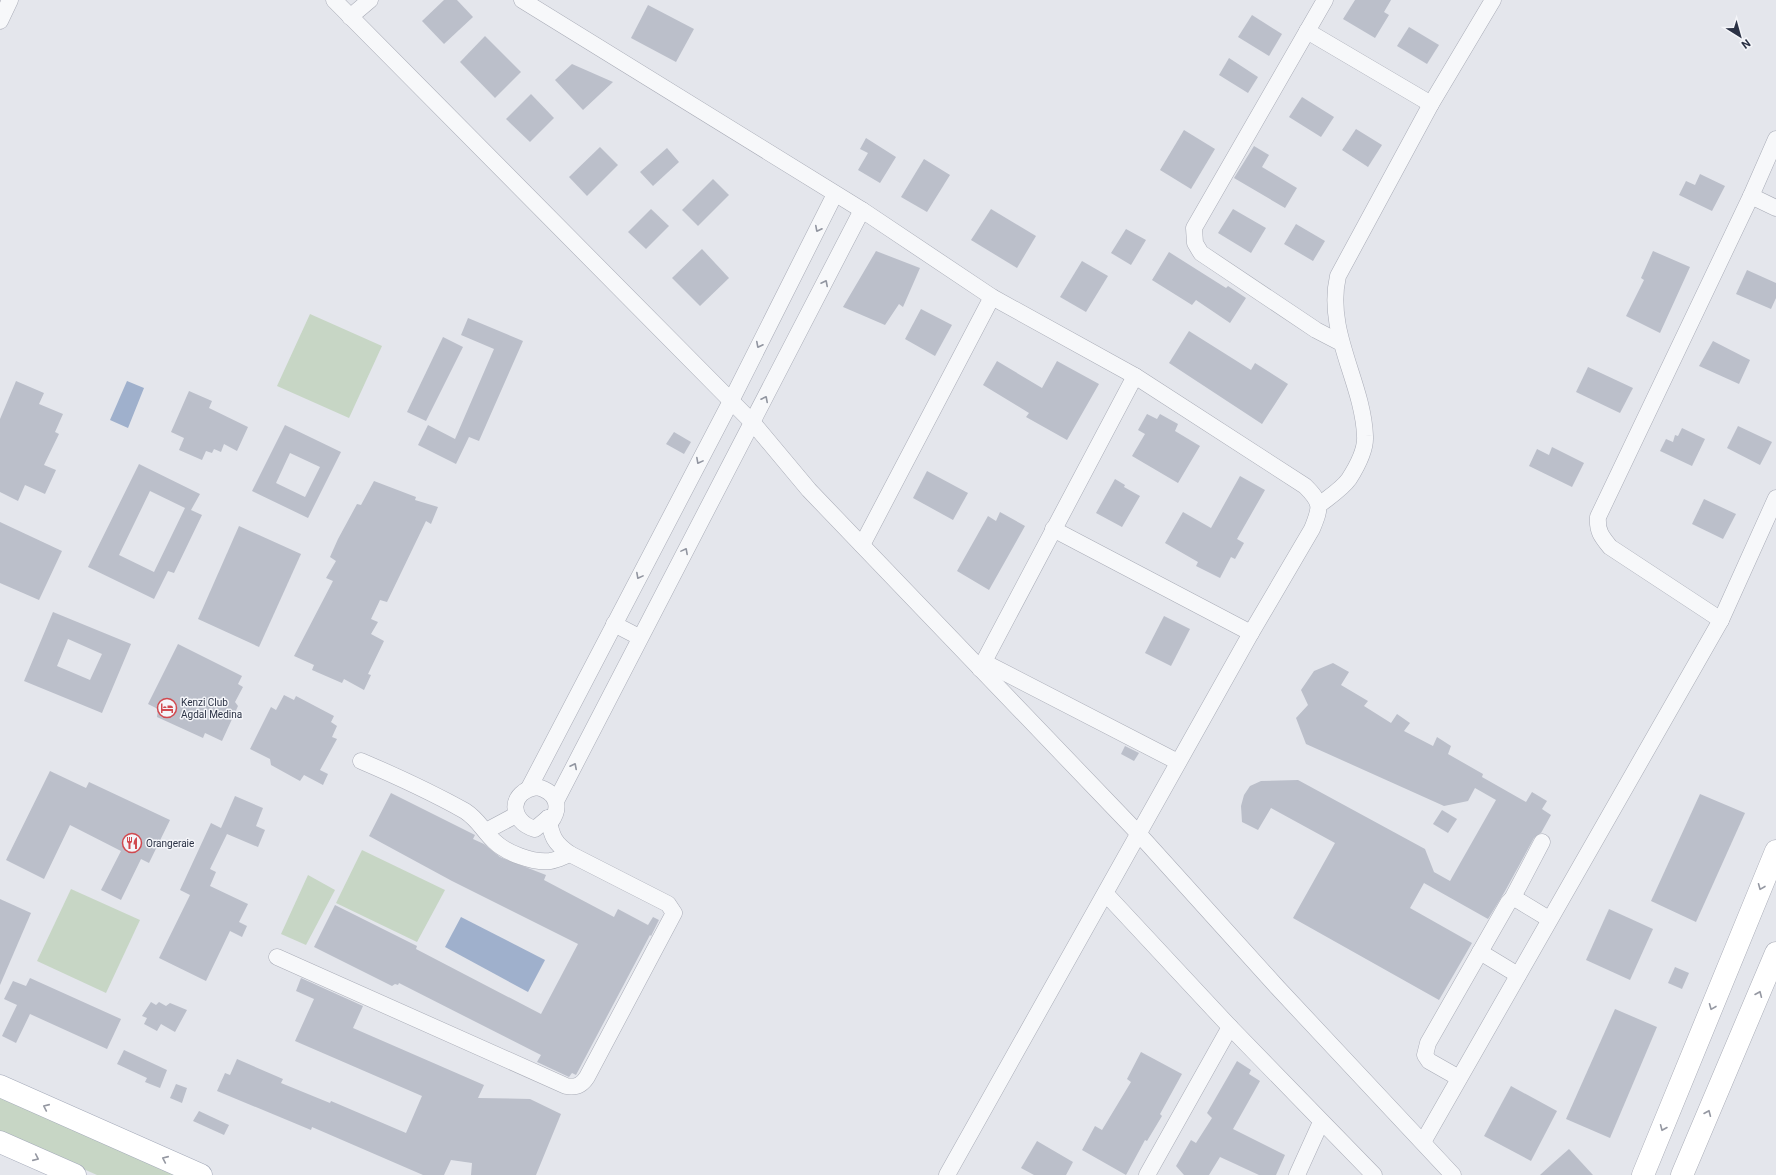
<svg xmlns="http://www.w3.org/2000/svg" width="1776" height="1175" viewBox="0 0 1776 1175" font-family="Roboto,sans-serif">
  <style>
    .green { fill: #c7d6c5 }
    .water { fill: #9fb0cc }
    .building { fill: #bbbfca; fill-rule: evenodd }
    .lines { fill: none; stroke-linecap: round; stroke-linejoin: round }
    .street-casing { stroke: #a9acb7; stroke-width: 17 }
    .secondary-casing { stroke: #a9acb7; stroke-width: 23 }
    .primary-casing { stroke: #a3a9b8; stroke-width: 23 }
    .street { stroke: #f7f8fa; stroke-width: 16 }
    .secondary { stroke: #fff; stroke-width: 22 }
    .primary { stroke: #fff; stroke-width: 22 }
    .oneway { stroke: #9195a0 }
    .oneway2 { stroke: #9598a2 }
    .labels { text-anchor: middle; stroke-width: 3; stroke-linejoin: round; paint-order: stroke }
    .poi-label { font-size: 10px; fill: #2b3245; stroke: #f4f5f9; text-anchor: start }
  </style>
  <rect width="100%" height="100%" fill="#e4e6ec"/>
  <!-- green -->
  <g class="green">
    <path d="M310 314 382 346 349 418 277 386Z"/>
    <path d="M362 850 445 890 417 942 336 903Z"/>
    <path d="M308 875 335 890 306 945 281 934Z"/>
    <path d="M71 889 140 920 106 993 37 961Z"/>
    <path d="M0 1098 179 1175H97L0 1132Z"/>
  </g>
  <!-- water -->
  <g class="water">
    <path d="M127 381 144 388 128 428 110 420Z"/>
    <path d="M461 917 545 960 528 992 445 947Z"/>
  </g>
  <!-- building -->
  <g class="building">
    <path d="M444 0H457L473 17 444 44 422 21Z"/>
    <path d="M1355 0H1391L1384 12 1389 15 1375 38 1343 19Z"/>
    <path d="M648 5 694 29 676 62 631 38Z"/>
    <path d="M1252 15 1282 34 1269 56 1238 37Z"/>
    <path d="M1409 27 1439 45 1427 64 1397 46Z"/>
    <path d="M485 36 521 72 495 98 460 62Z"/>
    <path d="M1229 58 1258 77 1248 93 1219 75Z"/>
    <path d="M572 64 613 82 583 110 555 80Z"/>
    <path d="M531 94 554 118 530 142 506 119Z"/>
    <path d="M1302 97 1334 117 1321 137 1289 117Z"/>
    <path d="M1356 129 1382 145 1368 167 1342 150Z"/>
    <path d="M1184 130 1215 149 1191 189 1160 170Z"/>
    <path d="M866 138 896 157 880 183 858 170 868 153 860 149Z"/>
    <path d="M1254 146 1269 155 1262 167 1297 188 1285 208 1234 178Z"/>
    <path d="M600 147 618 165 587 196 569 177Z"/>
    <path d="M667 148 679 162 653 186 640 172Z"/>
    <path d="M924 159 950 175 927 212 901 197Z"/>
    <path d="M1700 174 1725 186 1712 211 1679 195 1686 181 1695 185Z"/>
    <path d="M713 179 729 195 698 226 682 210Z"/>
    <path d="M651 209 669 226 646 249 628 232Z"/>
    <path d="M991 209 1036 236 1017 268 971 240Z"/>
    <path d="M1233 209 1266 228 1251 253 1218 233Z"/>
    <path d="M1296 224 1325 241 1313 261 1284 244Z"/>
    <path d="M1126 229 1146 240 1131 265 1111 253Z"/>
    <path d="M702 249 729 278 700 306 672 278Z"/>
    <path d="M876 251 920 268 903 307 899 304 885 325 843 307Z"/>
    <path d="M1653 251 1690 267 1660 333 1626 316 1644 280 1641 278Z"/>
    <path d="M1169 252 1226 288 1228 286 1246 298 1230 323 1196 300 1192 305 1152 280Z"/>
    <path d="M1082 261 1108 276 1086 312 1060 297Z"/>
    <path d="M1747 270 1776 283V298L1771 309 1736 294Z"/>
    <path d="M921 309 952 325 935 356 905 339Z"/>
    <path d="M468 318 523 341 479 441 469 437 456 464 418 445 428 425 455 439 494 349 461 335Z"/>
    <path d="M1189 331 1251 370 1255 363 1288 384 1262 424 1169 363Z"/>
    <path d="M443 337 463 347 426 421 407 412Z"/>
    <path d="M1713 341 1750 360 1739 384 1699 366Z"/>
    <path d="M997 361 1042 388 1057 361 1099 384 1067 440 1026 417 1029 413 983 385Z"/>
    <path d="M1588 367 1633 388 1620 413 1576 392Z"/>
    <path d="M16 381 44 393 39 404 63 414 55 432 59 434 44 465 56 470 45 494 25 485 18 501 0 492V419Z"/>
    <path d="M189 391 212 401 209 408 248 427 237 451 224 444 221 452 214 449 212 453 206 451 202 460 179 450 184 438 171 432Z"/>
    <path d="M1147 414 1157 419 1160 414 1178 424 1175 431 1200 446 1178 483 1132 456 1145 434 1138 430Z"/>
    <path d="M285 425 341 452 308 518 252 491ZM290 453 320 467 305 497 276 483Z"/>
    <path d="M1738 426 1772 442 1760 465 1727 448Z"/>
    <path d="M1682 428 1705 439 1692 466 1660 451 1666 439 1673 442 1675 435 1678 436Z"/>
    <path d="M674 432 691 442 684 454 666 444Z"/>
    <path d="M1552 447 1584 463 1572 487 1529 466 1537 449 1549 455Z"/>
    <path d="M139 464 200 494 191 510 202 515 174 573 168 571 154 599 88 567ZM150 491 185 508 154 572 119 555Z"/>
    <path d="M927 471 968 493 953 520 913 498Z"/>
    <path d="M1240 476 1265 490 1237 539 1244 543 1235 559 1231 557 1220 578 1196 566 1198 562 1165 543 1183 512 1211 528Z"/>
    <path d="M1115 479 1125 485 1124 487 1140 496 1122 527 1096 513Z"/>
    <path d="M374 481 416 497 415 500 438 507 431 524 426 521 387 602 380 600 371 619 378 622 371 634 384 641 368 674 371 675 364 690 344 679 342 683 312 670 314 665 294 656 333 581 326 578 336 561 330 557 338 539 357 504 361 505Z"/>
    <path d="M1704 499 1736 514 1723 539 1692 524Z"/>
    <path d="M1000 512 1025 526 989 590 957 571 988 516 996 521Z"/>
    <path d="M0 522 62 551 39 600 0 583Z"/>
    <path d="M239 526 301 554 259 647 198 619Z"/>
    <path d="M53 612 131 644 102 713 24 681ZM68 639 102 654 90 680 57 666Z"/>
    <path d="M1164 616 1190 629 1171 666 1145 653Z"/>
    <path d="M178 644 242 676 238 684 243 687 235 702 238 706 222 741 205 733 203 738 157 717 158 709 148 704Z"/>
    <path d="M1333 663 1349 672 1341 685 1368 701 1364 706 1391 723 1397 714 1410 723 1404 731 1433 746 1437 737 1451 746 1448 754 1483 774 1482 777 1526 802 1532 792 1547 801 1542 809 1551 815 1541 833 1534 838 1504 893 1488 919 1424 883 1410 908 1472 943 1439 1000 1293 918 1335 843 1271 808 1258 830 1242 822 1241 806 1244 795 1250 786 1261 781 1298 780 1425 849 1434 872 1450 881 1496 800 1475 788 1468 801 1444 806 1306 744 1296 718 1308 705 1301 690 1314 671Z"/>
    <path d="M284 695 294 700 296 696 334 716 331 722 337 726 332 737 337 739 320 770 328 774 323 785 304 775 300 781 271 765 270 759 250 749 271 707 276 710Z"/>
    <path d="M1125 746 1139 753 1134 761 1121 754Z"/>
    <path d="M50 771 86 788 89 782 170 820 149 863 141 859 121 900 101 890 121 851 70 825 44 879 6 860Z"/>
    <path d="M391 793 475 835 473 839 484 844 500 857 546 875 544 880 614 917 618 909 648 925 653 917 659 920 651 936 650 935 576 1075 572 1073 569 1077 537 1062 541 1055 399 983 398 985 395 984 392 986 314 947 335 905 417 946 416 949 541 1014 578 944 452 881 369 836Z"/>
    <path d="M1700 794 1745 813 1696 922 1651 901Z"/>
    <path d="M235 796 263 808 256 826 265 830 258 847 227 834 210 869 216 872 210 886 248 904 239 922 247 926 242 937 230 931 206 981 159 958 190 895 180 890 211 823 221 828Z"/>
    <path d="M1442 810 1457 819 1448 833 1433 824Z"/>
    <path d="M0 899 31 913 0 985Z"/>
    <path d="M1609 909 1653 929 1630 980 1586 960Z"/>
    <path d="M1675 967 1689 973 1682 989 1668 983Z"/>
    <path d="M30 978 121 1019 107 1049 30 1014 16 1043 2 1036 17 1005 4 999 13 981 26 986Z"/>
    <path d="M301 978 363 1006 353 1028 484 1085 478 1098 530 1099 561 1114 536 1175H471L472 1163 451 1160 444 1175H423L312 1127 311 1130 217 1091 225 1073 230 1075 237 1059 283 1079 281 1083 330 1103 331 1101 406 1133 422 1096 295 1041 314 999 296 991Z"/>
    <path d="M151 1002 156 1005 159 1002 166 1006 170 1003 187 1010 175 1032 161 1024 157 1031 144 1024 147 1018 142 1016Z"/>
    <path d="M1615 1009 1657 1027 1610 1138 1566 1119Z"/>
    <path d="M124 1050 167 1070 160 1088 145 1082 147 1078 117 1064Z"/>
    <path d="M1141 1052 1182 1074 1160 1114 1162 1116 1147 1141 1145 1140 1126 1175 1082 1150 1095 1126 1102 1130 1131 1082 1127 1079Z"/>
    <path d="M1237 1061 1251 1070 1249 1074 1260 1081 1233 1129 1285 1155 1276 1175H1259L1220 1157 1209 1175H1184L1176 1166 1191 1140 1196 1143 1212 1118 1207 1113Z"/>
    <path d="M176 1084 187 1088 182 1103 170 1098Z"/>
    <path d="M1511 1086 1557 1111 1531 1161 1484 1136Z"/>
    <path d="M199 1111 229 1125 224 1135 193 1121Z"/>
    <path d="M1037 1141 1073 1162 1066 1175H1034L1021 1168Z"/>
    <path d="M1569 1149 1593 1175H1540L1552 1164Z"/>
  </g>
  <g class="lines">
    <!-- street casing -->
    <g class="street-casing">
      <g id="street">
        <path d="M334 0 753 423 809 490 1138 833 1278 988 1453 1175"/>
        <path d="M522 0 862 210 992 297 1135 376 1305 486C1322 503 1321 507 1312 529L1251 633 947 1175"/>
        <path d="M1325 0 1194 228 1195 243 1201 253 1316 330 1341 343"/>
        <path d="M350 17 370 0"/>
        <path d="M0 21 10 0"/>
        <path d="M1307 31 1431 104"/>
        <path d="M1751 196 1776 208"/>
        <path d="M1319 505C1329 497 1342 489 1349 479 1356 468 1366 450 1365 436 1363 382 1325 332 1338 276L1431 104 1493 0"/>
        <path d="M1053 529 1251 633"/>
        <path d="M862 545 992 297"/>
        <path d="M1721 620 1610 547C1601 536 1597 531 1598 517L1751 196 1776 139"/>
        <path d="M614 624 639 637"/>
        <path d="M984 662 1178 762"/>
        <path d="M980 669 1135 376"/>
        <path d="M361 761C396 776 431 792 465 811 479 820 483 831 494 841 506 853 533 863 550 861 557 860 564 856 570 854"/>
        <path d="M537 787C557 792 562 807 550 823L548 818 535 829C508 821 509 791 537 787Z"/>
        <path d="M529 788 731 401 835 194"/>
        <path d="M556 801C657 603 761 407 862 210"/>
        <path d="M486 831 516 815"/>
        <path d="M1106 894 1230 1027 1374 1175"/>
        <path d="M1512 899 1542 842"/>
        <path d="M1480 952 1518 975"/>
        <path d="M277 957 566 1086C576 1088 582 1085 587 1077L674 913 668 904 570 854C554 843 552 837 548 818"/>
        <path d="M1459 1078 1429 1061 1425 1055 1428 1043 1508 903 1512 899H1516L1549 919"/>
        <path d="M1423 1142 1721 620 1776 498"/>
        <path d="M1147 1175 1230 1027"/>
        <path d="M1297 1175 1321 1122"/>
      </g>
    </g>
    <!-- secondary casing -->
    <g class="secondary-casing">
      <g id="secondary">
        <path d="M1643 1175 1776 851"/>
        <path d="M1682 1175 1776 953"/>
      </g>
    </g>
    <!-- primary casing -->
    <g class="primary-casing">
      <g id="primary">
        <path d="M0 1086 201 1175"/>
        <path d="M0 1142 75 1175"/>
      </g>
    </g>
    <!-- street -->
    <use href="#street" class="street"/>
    <!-- secondary -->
    <use href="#secondary" class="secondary"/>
    <!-- primary -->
    <use href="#primary" class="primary"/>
  </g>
  <!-- one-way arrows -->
  <defs><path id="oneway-chevron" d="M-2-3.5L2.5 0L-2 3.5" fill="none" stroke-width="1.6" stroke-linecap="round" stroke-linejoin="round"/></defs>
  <g class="oneway">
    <use href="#oneway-chevron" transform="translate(818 229) rotate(117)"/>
    <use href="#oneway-chevron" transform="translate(825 283) rotate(-63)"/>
    <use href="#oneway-chevron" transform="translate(759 345) rotate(117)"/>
    <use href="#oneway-chevron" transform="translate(765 399) rotate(-63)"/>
    <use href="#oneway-chevron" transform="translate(699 461) rotate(118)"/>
    <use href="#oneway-chevron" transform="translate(685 551) rotate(-62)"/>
    <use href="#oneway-chevron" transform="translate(639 576) rotate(118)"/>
    <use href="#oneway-chevron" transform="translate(574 766) rotate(-63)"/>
  </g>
  <g class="oneway2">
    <use href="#oneway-chevron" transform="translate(1761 887) rotate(112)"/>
    <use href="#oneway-chevron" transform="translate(1759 994) rotate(-67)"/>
    <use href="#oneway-chevron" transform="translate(1712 1007) rotate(112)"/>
    <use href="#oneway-chevron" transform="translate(46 1107) rotate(-156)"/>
    <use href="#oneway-chevron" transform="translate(1708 1113) rotate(-67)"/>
    <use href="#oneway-chevron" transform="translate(1663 1128) rotate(113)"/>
    <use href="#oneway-chevron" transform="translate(36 1158) rotate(24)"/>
    <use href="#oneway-chevron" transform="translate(165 1159) rotate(-156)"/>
  </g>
  <!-- icons -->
  <defs>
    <g id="hotel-ring" transform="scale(1)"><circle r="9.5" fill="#f4f5f9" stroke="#d1494f" stroke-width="1.5"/><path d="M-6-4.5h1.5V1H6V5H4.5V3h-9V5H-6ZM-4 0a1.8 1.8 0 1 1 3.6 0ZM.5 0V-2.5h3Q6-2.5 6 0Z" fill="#d1494f"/></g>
    <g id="restaurant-ring" transform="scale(1)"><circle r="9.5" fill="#f4f5f9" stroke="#d1494f" stroke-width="1.5"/><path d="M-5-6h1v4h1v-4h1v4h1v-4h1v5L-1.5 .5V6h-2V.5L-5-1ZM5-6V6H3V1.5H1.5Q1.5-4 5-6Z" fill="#d1494f"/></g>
  </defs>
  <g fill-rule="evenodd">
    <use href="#hotel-ring" x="167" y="708"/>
    <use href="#restaurant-ring" x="132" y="843"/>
  </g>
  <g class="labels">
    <!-- poi labels -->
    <g class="poi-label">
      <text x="181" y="706">Kenzi Club<tspan x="181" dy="12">Agdal Medina</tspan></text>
      <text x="146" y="847">Orangeraie</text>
    </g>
  </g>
  <!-- north arrow -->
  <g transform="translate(1740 36) rotate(143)" stroke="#f4f5f9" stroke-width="3" paint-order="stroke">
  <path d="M0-3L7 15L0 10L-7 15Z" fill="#2b3245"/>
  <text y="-6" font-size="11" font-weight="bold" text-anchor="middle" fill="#2b3245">N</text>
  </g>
</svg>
